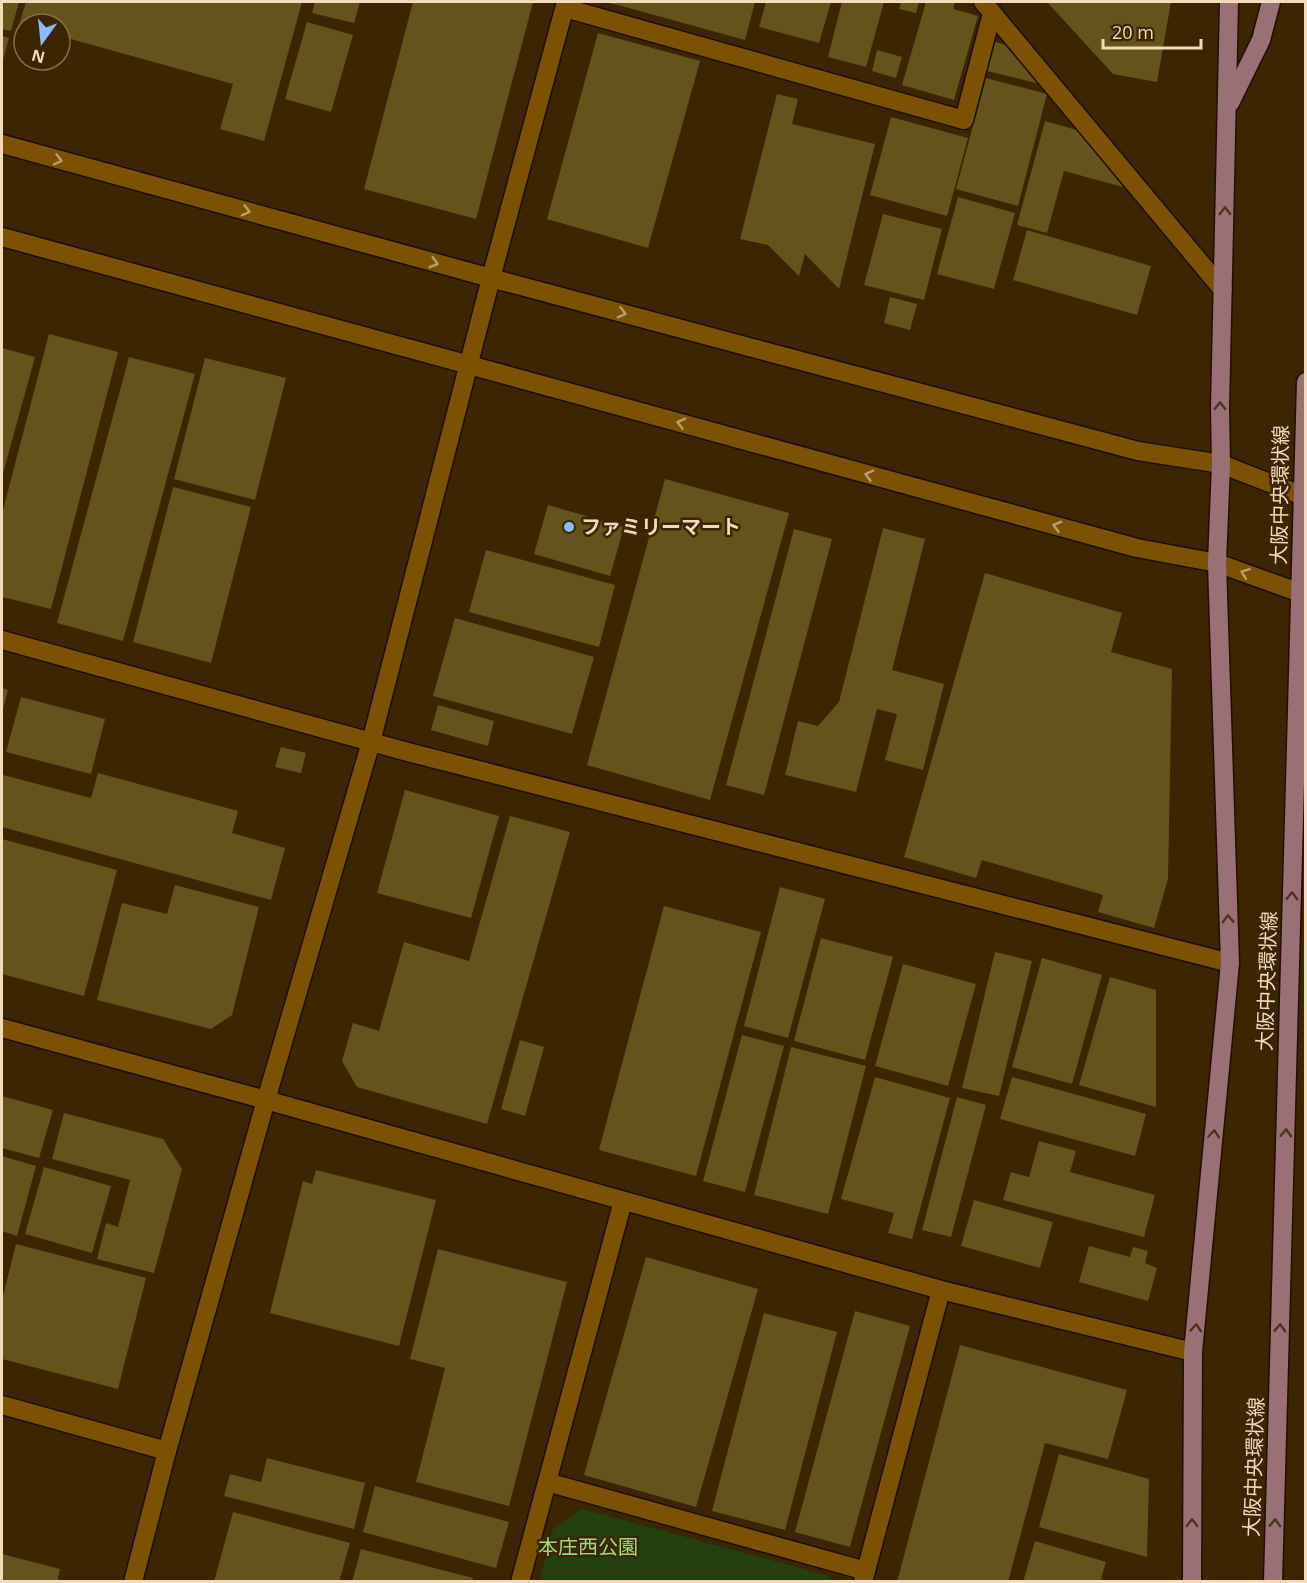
<svg xmlns="http://www.w3.org/2000/svg" width="1307" height="1583" viewBox="0 0 1307 1583" font-family="'Open Sans','Noto Sans JP',sans-serif">
  <style>
    .green { fill: #234110 }
    .building { fill: #62541a }
    .lines { fill: none; stroke-linecap: round; stroke-linejoin: round }
    .lane-casing { stroke: #1e1100; stroke-width: 21 }
    .street-casing { stroke: #1e1100; stroke-width: 21 }
    .secondary-casing { stroke: #1e1100; stroke-width: 21 }
    .primary-casing { stroke: #1e1100; stroke-width: 21 }
    .lane { stroke: #7a5202; stroke-width: 18 }
    .street { stroke: #7a5202; stroke-width: 18 }
    .secondary { stroke: #7a5202; stroke-width: 18 }
    .primary { stroke: #9a6f75; stroke-width: 18 }
    .oneway { stroke: #bc9d68 }
    .oneway2 { stroke: #4f3519 }
    .poi-dot { fill: #89bafc; stroke: #3c2602; stroke-width: 2 }
    .labels { text-anchor: middle; stroke-width: 5; stroke-linejoin: round; paint-order: stroke }
    .street-label { font-size: 20px; fill: #f2dbbb; stroke: #3c2602 }
    .poi-label { font-size: 20px; font-weight: bold; fill: #f2dbbb; stroke: #3c2602; text-anchor: start }
    .park-label { font-size: 20px; fill: #99dd76; stroke: #3c2602 }
  </style>
  <rect width="100%" height="100%" fill="#3c2602"/>
  <!-- green -->
  <path class="green" d="M582 1509 826 1575 831 1581H540L553 1529Z"/>
  <!-- building -->
  <g class="building">
    <path d="M2 2H19L11 31 2 29Z"/>
    <path d="M26 2H302L264 141 220 129 233 84 60 36V24H24V26L19 25Z"/>
    <path d="M315 2H360L354 23 312 13Z"/>
    <path d="M413 2H533L476 219 364 189Z"/>
    <path d="M607 2H755L745 40Z"/>
    <path d="M766 2H831L819 43 759 27Z"/>
    <path d="M842 2H884L866 67 828 57Z"/>
    <path d="M901 2H919L916 13 899 9Z"/>
    <path d="M926 2H955L953 9 978 16 954 100 902 85Z"/>
    <path d="M1047 2H1171L1157 82 1113 74Z"/>
    <path d="M307 22 353 35 331 112 285 99Z"/>
    <path d="M598 33 700 61 648 248 547 219Z"/>
    <path d="M2 36 9 38 2 64Z"/>
    <path d="M995 42 1013 47 1039 77 1036 83 987 71Z"/>
    <path d="M877 50 902 57 896 78 872 71Z"/>
    <path d="M986 78 1047 94 1018 206 956 189Z"/>
    <path d="M777 94 798 99 792 124 875 144 839 289 805 254 799 276 768 245 740 239Z"/>
    <path d="M891 117 968 138 947 216 870 195Z"/>
    <path d="M1045 121 1080 131 1123 187 1064 171 1047 233 1017 225Z"/>
    <path d="M958 197 1015 213 994 289 937 274Z"/>
    <path d="M883 214 942 229 924 300 864 285Z"/>
    <path d="M1027 230 1151 266 1137 315 1013 280Z"/>
    <path d="M890 297 917 304 910 330 884 323Z"/>
    <path d="M49 334 118 352 51 609 2 597V514Z"/>
    <path d="M2 348 35 357 2 477Z"/>
    <path d="M129 357 195 374 123 641 57 623Z"/>
    <path d="M205 358 286 378 255 500 174 479Z"/>
    <path d="M665 479 789 513 710 800 587 765Z"/>
    <path d="M173 487 251 507 211 663 133 642Z"/>
    <path d="M548 505 624 527 610 576 534 554Z"/>
    <path d="M883 528 925 539 892 670 944 684 923 770 885 760 897 714 877 709 856 792 785 775 798 721 818 726 839 702Z"/>
    <path d="M794 529 832 539 764 795 726 785Z"/>
    <path d="M486 550 615 585 599 647 469 612Z"/>
    <path d="M985 573 1122 613 1111 652 1172 669 1168 879 1154 928 1098 912 1103 895 982 860 976 878 904 857Z"/>
    <path d="M455 618 594 657 572 734 433 696Z"/>
    <path d="M2 688 8 690 2 713Z"/>
    <path d="M21 697 105 719 91 774 6 752Z"/>
    <path d="M438 705 494 721 488 746 431 730Z"/>
    <path d="M281 747 306 753 301 773 275 767Z"/>
    <path d="M98 773 238 811 232 833 285 848 271 900 2 827V781L3 775 91 798Z"/>
    <path d="M405 790 499 816 471 918 377 893Z"/>
    <path d="M510 816 570 832 487 1124 357 1087 342 1061 353 1023 379 1031 404 942 469 961Z"/>
    <path d="M2 839 117 870 84 996 2 974Z"/>
    <path d="M175 885 259 907 232 1015 211 1029 97 1000 122 903 167 914Z"/>
    <path d="M780 887 825 899 788 1038 744 1026Z"/>
    <path d="M664 906 761 932 696 1176 599 1150Z"/>
    <path d="M821 938 893 957 865 1060 794 1041Z"/>
    <path d="M995 952 1032 961 999 1096 962 1088Z"/>
    <path d="M1042 958 1102 975 1072 1084 1012 1067Z"/>
    <path d="M903 964 976 984 948 1086 875 1066Z"/>
    <path d="M1110 977 1156 990V1107L1079 1085Z"/>
    <path d="M742 1035 784 1046 745 1192 703 1181Z"/>
    <path d="M520 1040 544 1047 525 1116 501 1109Z"/>
    <path d="M791 1047 866 1066 828 1214 754 1195Z"/>
    <path d="M875 1077 950 1098 912 1239 888 1233 894 1213 841 1199Z"/>
    <path d="M1012 1077 1146 1114 1135 1156 1000 1119Z"/>
    <path d="M2 1096 53 1110 39 1158 2 1148Z"/>
    <path d="M957 1097 986 1105 951 1237 922 1230Z"/>
    <path d="M64 1113 163 1139 182 1169 154 1273 97 1259 106 1223 118 1227 130 1180 52 1159Z"/>
    <path d="M1039 1141 1076 1151 1070 1172 1155 1195 1144 1237 1003 1200 1011 1172 1029 1177Z"/>
    <path d="M2 1156 36 1166 17 1236 2 1231Z"/>
    <path d="M44 1167 111 1186 92 1253 25 1234Z"/>
    <path d="M316 1170 436 1200 399 1346 270 1313 303 1181 312 1184Z"/>
    <path d="M974 1200 1053 1222 1040 1268 961 1246Z"/>
    <path d="M16 1244 146 1278 118 1389 2 1359V1300Z"/>
    <path d="M1089 1246 1130 1257 1133 1247 1148 1251 1145 1263 1157 1268 1148 1301 1079 1282Z"/>
    <path d="M438 1249 567 1282 509 1506 416 1482 445 1368 410 1359Z"/>
    <path d="M646 1257 758 1289 696 1507 584 1475Z"/>
    <path d="M855 1311 910 1326 850 1547 795 1532Z"/>
    <path d="M764 1313 837 1332 785 1530 712 1511Z"/>
    <path d="M960 1345 1127 1390 1108 1459 1045 1443 1008 1582H897Z"/>
    <path d="M1059 1454 1149 1479 1147 1557 1039 1527Z"/>
    <path d="M267 1458 365 1483 354 1529 224 1496 230 1474 261 1482Z"/>
    <path d="M375 1486 509 1522 496 1568 363 1532Z"/>
    <path d="M233 1512 350 1543 339 1582H214Z"/>
    <path d="M1035 1541 1106 1562 1100 1582H1023Z"/>
    <path d="M361 1549 473 1578 472 1582H352Z"/>
    <path d="M2 1554 60 1569 57 1582H2Z"/>
  </g>
  <g class="lines">
    <!-- lane casing -->
    <g class="lane-casing">
      <g id="lane">
        <path d="M983 2 1223 290"/>
        <path d="M565 8 964 120 992 13"/>
        <path d="M547 1482 866 1571"/>
      </g>
    </g>
    <!-- street casing -->
    <g class="street-casing">
      <g id="street">
        <path d="M2 1405 167 1451"/>
        <path d="M520 1582 623 1201"/>
        <path d="M863 1582 941 1290"/>
      </g>
    </g>
    <!-- secondary casing -->
    <g class="secondary-casing">
      <g id="secondary">
        <path d="M2 144 491 278 1138 451 1221 464 1306 497"/>
        <path d="M2 237 1137 548 1217 563 1306 595"/>
        <path d="M2 640 404 751 1230 963"/>
        <path d="M2 1028 266 1100 941 1290 1193 1352"/>
        <path d="M133 1582 167 1451 266 1100 371 742 491 278 566 2"/>
      </g>
    </g>
    <!-- primary casing -->
    <g class="primary-casing">
      <g id="primary">
        <path d="M1230 103 1261 40 1271 2"/>
        <path d="M1192 1582 1193 1352 1230 963 1217 563 1221 464 1220 408 1229 2"/>
        <path d="M1273 1582 1306 382"/>
      </g>
    </g>
    <!-- lane -->
    <use href="#lane" class="lane"/>
    <!-- street -->
    <use href="#street" class="street"/>
    <!-- secondary -->
    <use href="#secondary" class="secondary"/>
    <!-- primary -->
    <use href="#primary" class="primary"/>
  </g>
  <!-- one-way arrows -->
  <defs><path id="oneway-chevron" d="M-2-3.5L2.5 0L-2 3.5" fill="none" stroke-width="1.6" stroke-linecap="round" stroke-linejoin="round" transform="scale(1.5)"/></defs>
  <g class="oneway">
    <use href="#oneway-chevron" transform="translate(58 160) rotate(15)"/>
    <use href="#oneway-chevron" transform="translate(246 211) rotate(15)"/>
    <use href="#oneway-chevron" transform="translate(434 263) rotate(16)"/>
    <use href="#oneway-chevron" transform="translate(622 313) rotate(15)"/>
    <use href="#oneway-chevron" transform="translate(681 423) rotate(-165)"/>
    <use href="#oneway-chevron" transform="translate(869 475) rotate(-165)"/>
    <use href="#oneway-chevron" transform="translate(1057 526) rotate(-165)"/>
    <use href="#oneway-chevron" transform="translate(1245 573) rotate(-160)"/>
  </g>
  <g class="oneway2">
    <use href="#oneway-chevron" transform="translate(1225 211) rotate(-89)"/>
    <use href="#oneway-chevron" transform="translate(1220 406) rotate(-90)"/>
    <use href="#oneway-chevron" transform="translate(1292 896) rotate(-88)"/>
    <use href="#oneway-chevron" transform="translate(1228 919) rotate(-92)"/>
    <use href="#oneway-chevron" transform="translate(1286 1133) rotate(-88)"/>
    <use href="#oneway-chevron" transform="translate(1214 1134) rotate(-85)"/>
    <use href="#oneway-chevron" transform="translate(1196 1328) rotate(-85)"/>
    <use href="#oneway-chevron" transform="translate(1280 1328) rotate(-88)"/>
    <use href="#oneway-chevron" transform="translate(1192 1523) rotate(-90)"/>
    <use href="#oneway-chevron" transform="translate(1275 1523) rotate(-88)"/>
  </g>
  <!-- markers -->
  <circle class="poi-dot" cx="569" cy="527" r="6"/>
  <g class="labels">
    <!-- street labels -->
    <g class="street-label">
      <text transform="translate(1280 495) rotate(-89)" y="7">大阪中央環状線</text>
      <text transform="translate(1267 981) rotate(-88)" y="7">大阪中央環状線</text>
      <text transform="translate(1254 1467) rotate(-88)" y="7">大阪中央環状線</text>
    </g>
    <!-- poi labels -->
    <g class="poi-label">
      <text x="581" y="534">ファミリーマート</text>
    </g>
    <!-- park labels -->
    <g class="park-label">
      <text x="588" y="1554">本庄西公園</text>
    </g>
  </g>
  <!-- border -->
  <rect width="1307" height="1583" fill="none" stroke="#f2dbbb" stroke-width="6"/>
  <!-- north arrow -->
  <g transform="translate(42 42) rotate(195)"><circle r="28" fill="#3c2602" stroke="#856e4c" stroke-width="1.5"/>
  <path d="M0-4.5L10 22L0 15L-10 22Z" fill="#89bafc"/>
  <text y="-9" font-size="16" font-weight="bold" text-anchor="middle" fill="#f2dbbb">N</text>
  </g>
  <!-- scale -->
  <path d="M1103 39v9h98v-9" fill="none" stroke="#f2dbbb" stroke-width="3"/>
  <text x="1112" y="39" font-size="18" fill="#f2dbbb" stroke="#3c2602" stroke-width="4.5" paint-order="stroke">20 m</text>
</svg>
